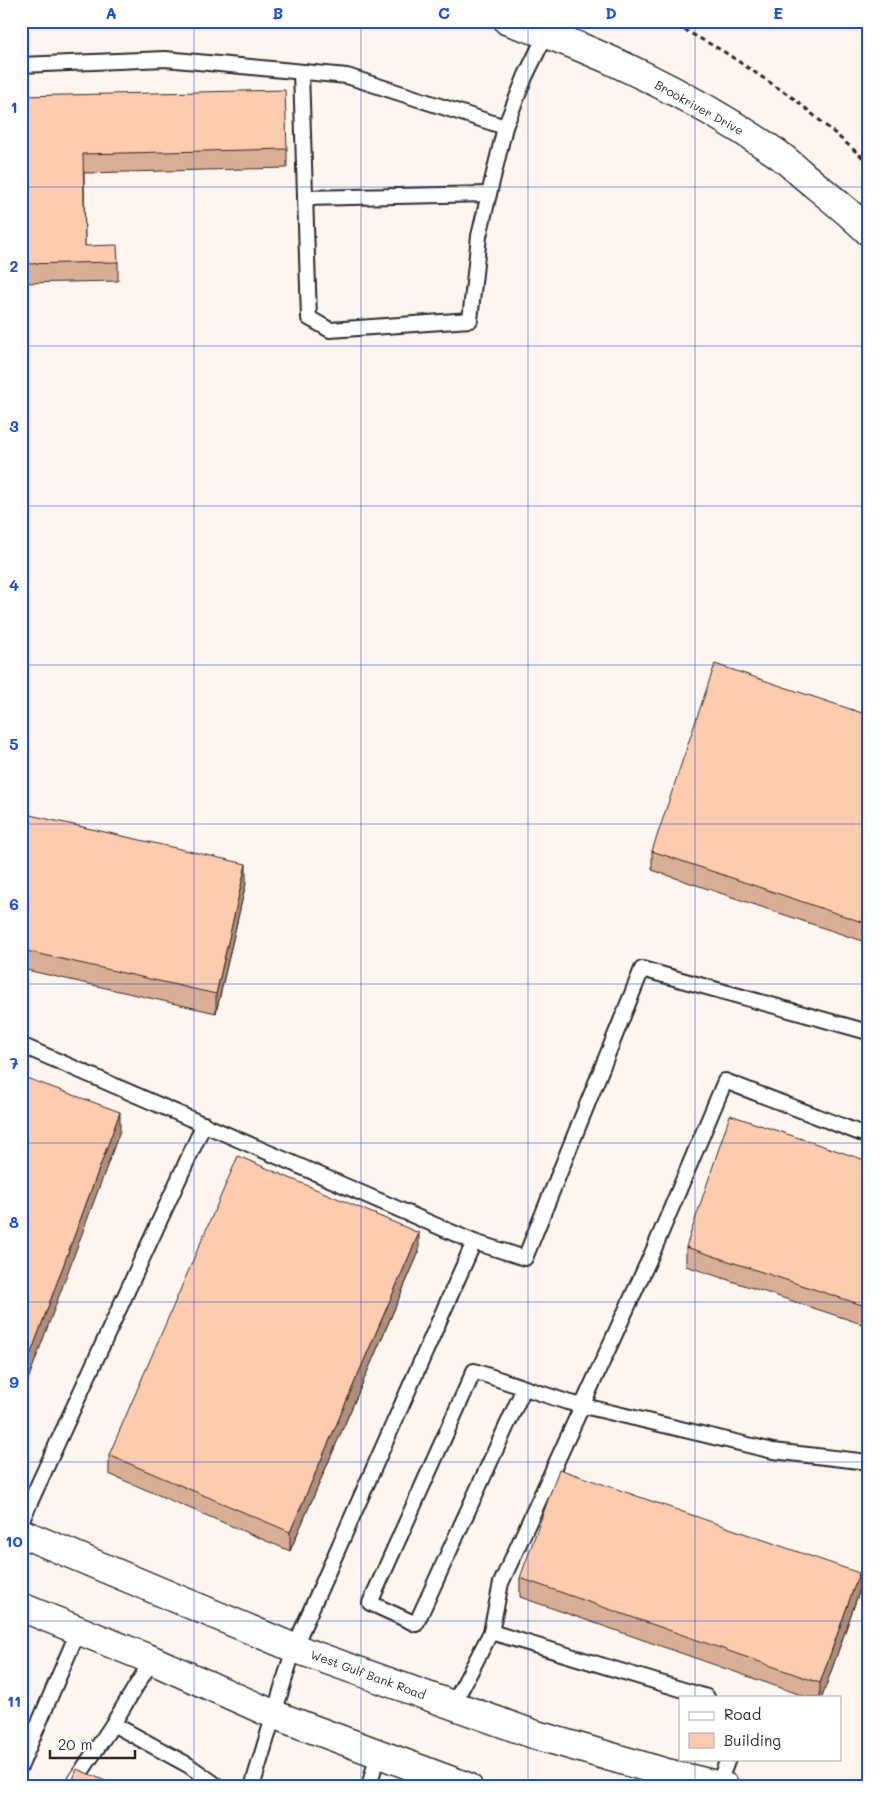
<svg xmlns="http://www.w3.org/2000/svg" width="889" height="1808" viewBox="0 0 889 1808" font-family="Mali,sans-serif">
  <style>
    .lines { fill: none; stroke-linecap: round; stroke-linejoin: round }
    .lane-casing { stroke: #2b2b2b; stroke-width: 18 }
    .secondary-casing { stroke: #2b2b2b; stroke-width: 31 }
    .path { stroke: #2b2b2b; stroke-width: 3; stroke-dasharray: 5 4; stroke-linecap: butt }
    .lane { stroke: #fff; stroke-width: 14 }
    .secondary { stroke: #fff; stroke-width: 28 }
    .wall { fill: #daaf95; stroke: #2b2b2b }
    .shaded-wall { fill: #b18e79; stroke: #2b2b2b }
    .building { fill: #fdcbad; stroke: #2b2b2b }
    .grid { fill: none; stroke: #1d4ed8; stroke-width: 1; stroke-opacity: 0.55 }
    .labels { text-anchor: middle; stroke-width: 4; stroke-linejoin: round; paint-order: stroke }
    .street-label { font-size: 12px; fill: #2b2b2b; stroke: #fff }
    .neatline { fill: none; stroke: #1d4ed8; stroke-width: 2 }
    .grid-label { font-size: 16px; text-anchor: middle; font-weight: bold; fill: #1d4ed8 }
  </style>
  <rect width="100%" height="100%" fill="#fff5ef"/>
  <filter id="ink" filterUnits="userSpaceOnUse"><feTurbulence type="fractalNoise" baseFrequency=".02" numOctaves="2"/><feDisplacementMap in="SourceGraphic" scale="10" xChannelSelector="R" yChannelSelector="G"/><feConvolveMatrix kernelMatrix="1 2 1 2 8 2 1 2 1" color-interpolation-filters="sRGB"/></filter>
  <g filter="url(#ink)">
    <g class="lines">
      <!-- lane casing -->
      <g class="lane-casing">
        <g id="lane">
          <path d="M21 65 165 59 347 76 505 127 526 75 546 34"/>
          <path d="M301 72 309 318 330 330 470 320 479 236 505 127"/>
          <path d="M305 198 489 194"/>
          <path d="M21 1045 474 1242 525 1258 642 969 868 1032"/>
          <path d="M524 1388 416 1624 370 1603 474 1371 567 1402 773 1451 868 1462"/>
          <path d="M21 1522 204 1124"/>
          <path d="M491 1632 501 1583 654 1249 725 1081 868 1136"/>
          <path d="M453 1705 491 1632 707 1697"/>
          <path d="M113 1724 188 1765 219 1787"/>
          <path d="M21 1765 79 1629"/>
          <path d="M718 1785 728 1759"/>
          <path d="M71 1787 113 1724 152 1660"/>
          <path d="M252 1787 294 1648 474 1242"/>
          <path d="M369 1787 378 1753"/>
        </g>
      </g>
      <!-- secondary casing -->
      <g class="secondary-casing">
        <g id="secondary">
          <path d="M508 21C598 49 694 97 772 150 783 157 794 167 804 176 826 194 848 211 868 231"/>
          <path d="M21 1533 294 1648 536 1735 663 1772 725 1787"/>
          <path d="M21 1607 152 1660 275 1715 468 1787"/>
        </g>
      </g>
      <!-- path -->
      <path class="path" d="M668 21 723 51 796 100 868 162"/>
      <!-- lane -->
      <use href="#lane" class="lane"/>
      <!-- secondary -->
      <use href="#secondary" class="secondary"/>
    </g>
    <!-- wall -->
    <g class="wall">
      <path d="M21 96 287 149V168L84 173 85 246 118 262V281L21 283Z"/>
      <path d="M868 715V943L652 870V851Z"/>
      <path d="M21 813 246 883 216 1013 22 969V950L23 945 21 944Z"/>
      <path d="M868 1161V1326L686 1266V1247Z"/>
      <path d="M419 1252 290 1551 109 1474V1455Z"/>
      <path d="M520 1578 859 1592 822 1697H807L520 1597Z"/>
    </g>
    <!-- shaded-wall -->
    <g class="shaded-wall">
      <path d="M246 864V883L216 1013V994Z"/>
      <path d="M120 1112V1131L21 1399V1380Z"/>
      <path d="M419 1233V1252L290 1551V1532Z"/>
      <path d="M859 1573V1592L822 1697H820V1683Z"/>
    </g>
    <!-- building -->
    <g class="building">
      <path d="M285 90 287 149 83 154 85 246 117 245 118 262 21 264V96Z"/>
      <path d="M715 664 868 715V924L652 851Z"/>
      <path d="M21 813 246 864 216 994 22 950 28 927 21 925Z"/>
      <path d="M21 1076 120 1112 21 1380Z"/>
      <path d="M730 1115 868 1161V1307L686 1247Z"/>
      <path d="M238 1156 419 1233 290 1532 109 1455Z"/>
      <path d="M559 1469 859 1573 820 1683 520 1578Z"/>
      <path d="M77 1769 120 1787H70Z"/>
    </g>
  </g>
  <!-- grid -->
  <path class="grid" d="M194 21V1787M361 21V1787M528 21V1787M695 21V1697M21 187H868M21 346H868M21 506H868M21 665H868M21 824H868M21 984H868M21 1143H868M21 1302H868M21 1462H868M21 1621H868M695 1759V1787"/>
  <g class="labels">
    <!-- street labels -->
    <g class="street-label">
      <text transform="translate(699 108) rotate(29)" y="4">Brookriver Drive</text>
      <text transform="translate(368 1675) rotate(20)" y="4">West Gulf Bank Road</text>
    </g>
  </g>
  <!-- margin -->
  <rect width="889" height="1808" fill="none" stroke="#fff" stroke-width="55"/>
  <!-- legend -->
  <rect x="679" y="1696" width="162" height="65" fill="#ffffff" stroke="#aaaaaa"/>
  <rect x="689" y="1712" width="25" height="8" fill="#ffffff" stroke="#aaaaaa"/>
  <text x="724" y="1720" font-size="15" fill="#2b2b2b">Road</text>
  <rect x="689" y="1733" width="25" height="15" fill="#fdcbad" stroke="#aaaaaa"/>
  <text x="724" y="1746" font-size="15" fill="#2b2b2b">Building</text>
  <!-- scale -->
  <path d="M50 1750v8h85v-8" fill="none" stroke="#2b2b2b" stroke-width="2.5"/>
  <text x="58" y="1750" font-size="15" fill="#2b2b2b" stroke="#ffffff" stroke-width="4" paint-order="stroke">20 m</text>
  <rect x="28" y="28" width="834" height="1752" class="neatline"/>
  <g class="grid-label">
    <text x="111" y="19">A</text>
    <text x="278" y="19">B</text>
    <text x="444" y="19">C</text>
    <text x="611" y="19">D</text>
    <text x="778" y="19">E</text>
    <text x="14" y="113">1</text>
    <text x="14" y="272">2</text>
    <text x="14" y="432">3</text>
    <text x="14" y="591">4</text>
    <text x="14" y="750">5</text>
    <text x="14" y="910">6</text>
    <text x="14" y="1069">7</text>
    <text x="14" y="1228">8</text>
    <text x="14" y="1388">9</text>
    <text x="14" y="1547">10</text>
    <text x="14" y="1707">11</text>
  </g>
</svg>
